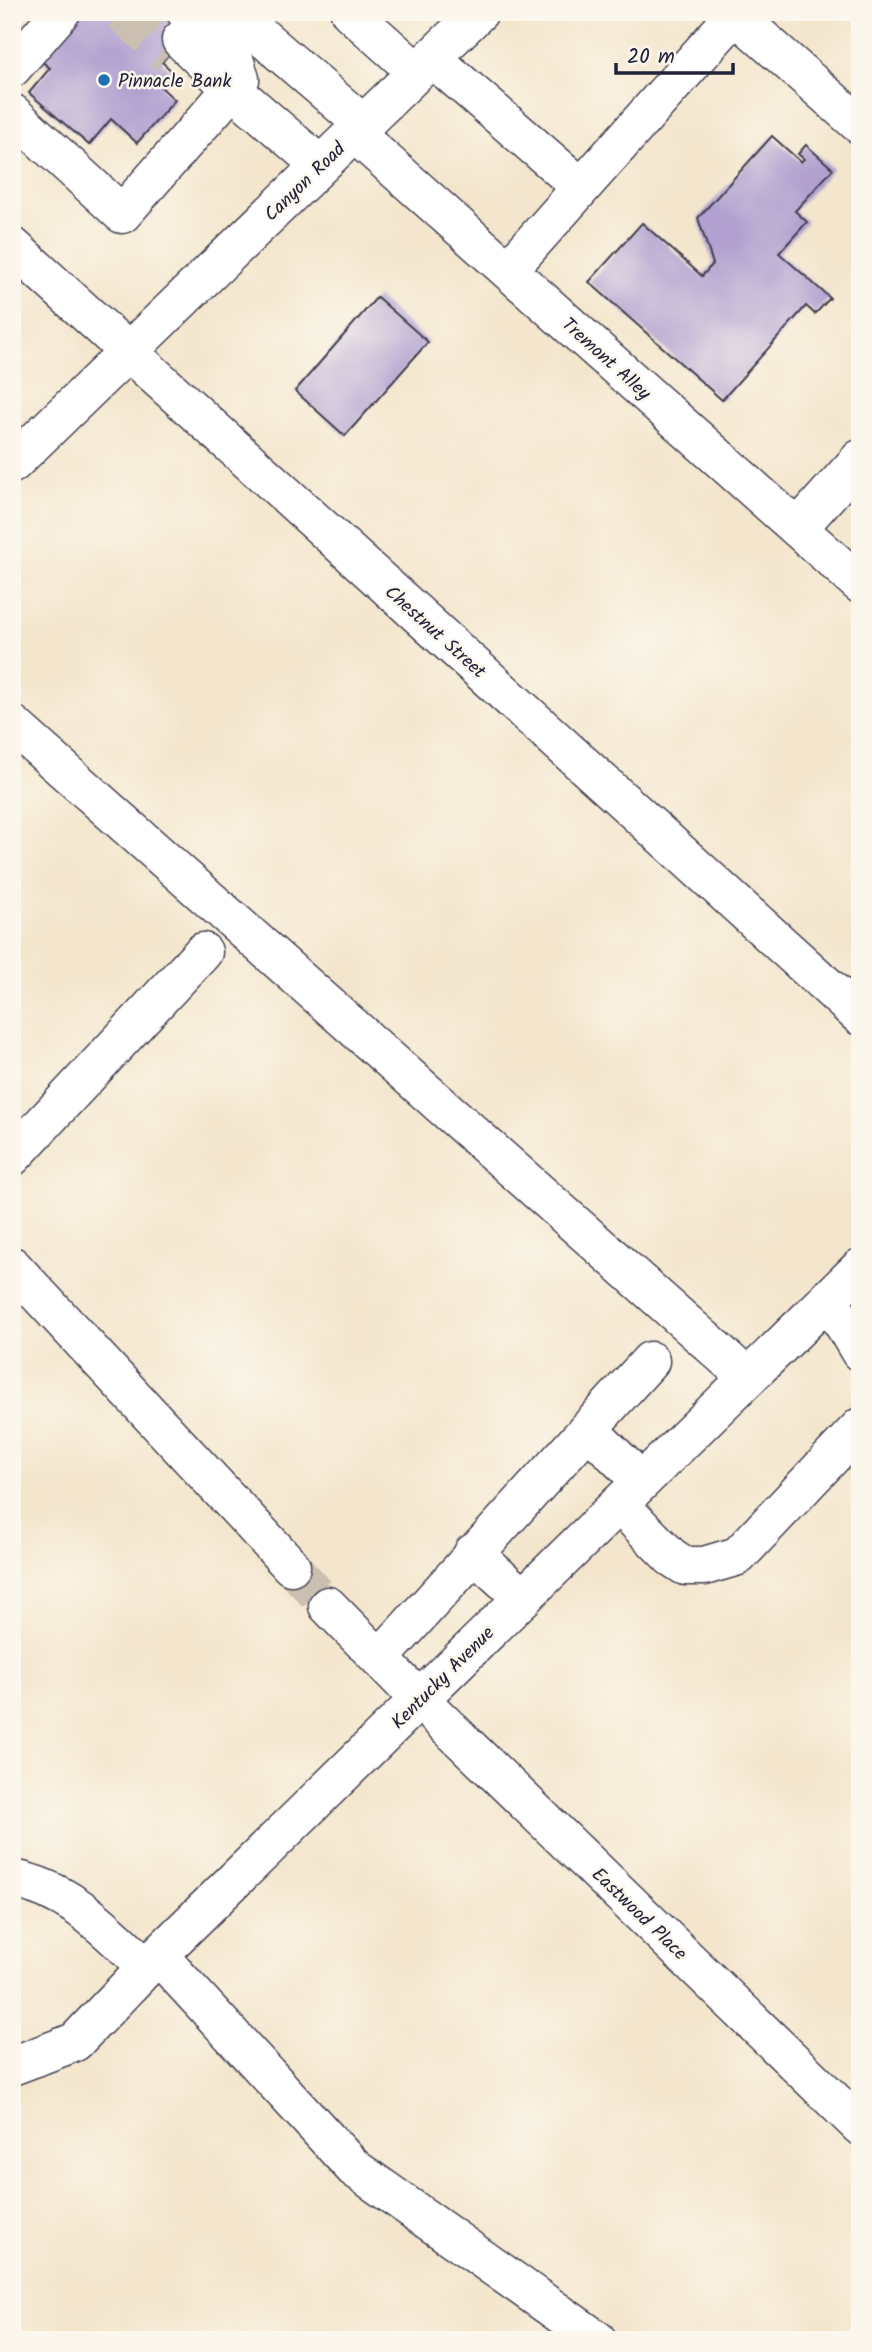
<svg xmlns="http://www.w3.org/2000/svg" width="872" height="2352" viewBox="0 0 872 2352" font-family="Kalam,sans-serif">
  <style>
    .building { fill: #b2a1d0 }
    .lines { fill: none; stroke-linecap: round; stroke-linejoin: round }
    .minor-tunnel { stroke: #cabfb0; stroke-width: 38; stroke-dasharray: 38 19; stroke-linecap: butt }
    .minor-casing { stroke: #423f51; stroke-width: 41 }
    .minor { stroke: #fff; stroke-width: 38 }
    .poi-dot { fill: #1f6fb2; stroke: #fbf7ec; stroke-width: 2.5 }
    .labels { text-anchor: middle; stroke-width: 5; stroke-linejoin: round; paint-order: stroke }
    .poi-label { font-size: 19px; fill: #22223b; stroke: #fbf7ec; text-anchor: start }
    .street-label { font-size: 19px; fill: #22223b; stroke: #fbf7ec }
  </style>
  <rect width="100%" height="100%" fill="#fbf7ec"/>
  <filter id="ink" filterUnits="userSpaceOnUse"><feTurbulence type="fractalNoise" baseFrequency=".0143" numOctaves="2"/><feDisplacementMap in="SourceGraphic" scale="14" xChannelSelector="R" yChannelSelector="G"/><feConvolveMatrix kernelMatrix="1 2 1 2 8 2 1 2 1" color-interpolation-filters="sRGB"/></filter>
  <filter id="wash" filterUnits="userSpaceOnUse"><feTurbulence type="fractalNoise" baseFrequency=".00686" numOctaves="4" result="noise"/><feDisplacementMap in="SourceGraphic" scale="28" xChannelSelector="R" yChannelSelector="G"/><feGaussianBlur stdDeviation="1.57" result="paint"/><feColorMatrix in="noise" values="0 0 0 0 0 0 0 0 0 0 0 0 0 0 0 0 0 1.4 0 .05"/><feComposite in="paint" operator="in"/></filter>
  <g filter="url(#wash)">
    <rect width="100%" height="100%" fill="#f4e6cd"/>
    <g id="blocks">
      <!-- building -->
      <g class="building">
        <path d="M82 12H177L193 26 162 62 174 73 162 88 175 100 137 143 111 119 89 145 29 93 50 68 40 60Z"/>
        <path d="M772 136 801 162 804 159 798 154 806 145 833 169 795 211 807 222 779 253 830 298 815 314 806 306 722 400 589 282 642 223 702 276 713 264 698 218Z"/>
        <path d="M377 297 428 342 345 436 295 391Z"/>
      </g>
    </g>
  </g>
  <g filter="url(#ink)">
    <use href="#blocks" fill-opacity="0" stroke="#423f51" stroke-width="2"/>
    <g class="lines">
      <!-- minor-tunnel -->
      <g class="minor-tunnel">
        <path d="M121 12 168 55"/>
        <path d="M291 1566 328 1606"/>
      </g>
      <!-- minor casing -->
      <g class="minor-casing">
        <g id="minor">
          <path d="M233 12 363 124"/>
          <path d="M350 12 417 72"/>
          <path d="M732 12 860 125"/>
          <path d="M181 40 232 89 240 79 232 52 186 12"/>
          <path d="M432 58 581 187"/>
          <path d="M12 68 61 12"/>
          <path d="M12 113 122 214 232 89 320 165"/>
          <path d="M354 133 860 584"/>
          <path d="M12 246 860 1016"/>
          <path d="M508 270 735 15"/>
          <path d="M12 464 479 12"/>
          <path d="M798 528 860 459"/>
          <path d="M12 724 747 1377"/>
          <path d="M12 1157 203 952"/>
          <path d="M12 1266 291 1566"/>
          <path d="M828 1298 860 1352"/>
          <path d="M589 1430 641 1481"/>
          <path d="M619 1504 671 1557 685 1566H704L738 1556 860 1427"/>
          <path d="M473 1553 523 1598"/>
          <path d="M328 1606 420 1700 860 2126"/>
          <path d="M380 1658 650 1361"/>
          <path d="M12 1879C69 1889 106 1929 146 1967"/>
          <path d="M158 1955 354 2168 597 2340"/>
          <path d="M12 2066 75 2042 158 1955 860 1268"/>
        </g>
      </g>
      <!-- minor -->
      <use href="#minor" class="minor"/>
    </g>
  </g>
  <!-- markers -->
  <circle class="poi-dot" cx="104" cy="80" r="7"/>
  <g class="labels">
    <!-- poi labels -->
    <g class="poi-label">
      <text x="118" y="87">Pinnacle Bank</text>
    </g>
    <!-- street labels -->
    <g class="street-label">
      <text transform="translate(304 181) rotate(-44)" y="7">Canyon Road</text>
      <text transform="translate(607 358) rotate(42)" y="7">Tremont Alley</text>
      <text transform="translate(436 631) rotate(42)" y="7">Chestnut Street</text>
      <text transform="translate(442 1677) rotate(-45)" y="7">Kentucky Avenue</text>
      <text transform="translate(640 1913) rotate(44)" y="7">Eastwood Place</text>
    </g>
  </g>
  <!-- margin -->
  <rect width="872" height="2352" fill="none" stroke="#fbf7ec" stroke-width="42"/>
  <!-- scale -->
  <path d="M616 63v10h117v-10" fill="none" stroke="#22223b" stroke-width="3.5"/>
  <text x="627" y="63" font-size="21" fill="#22223b" stroke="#fbf7ec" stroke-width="5" paint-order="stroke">20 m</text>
</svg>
